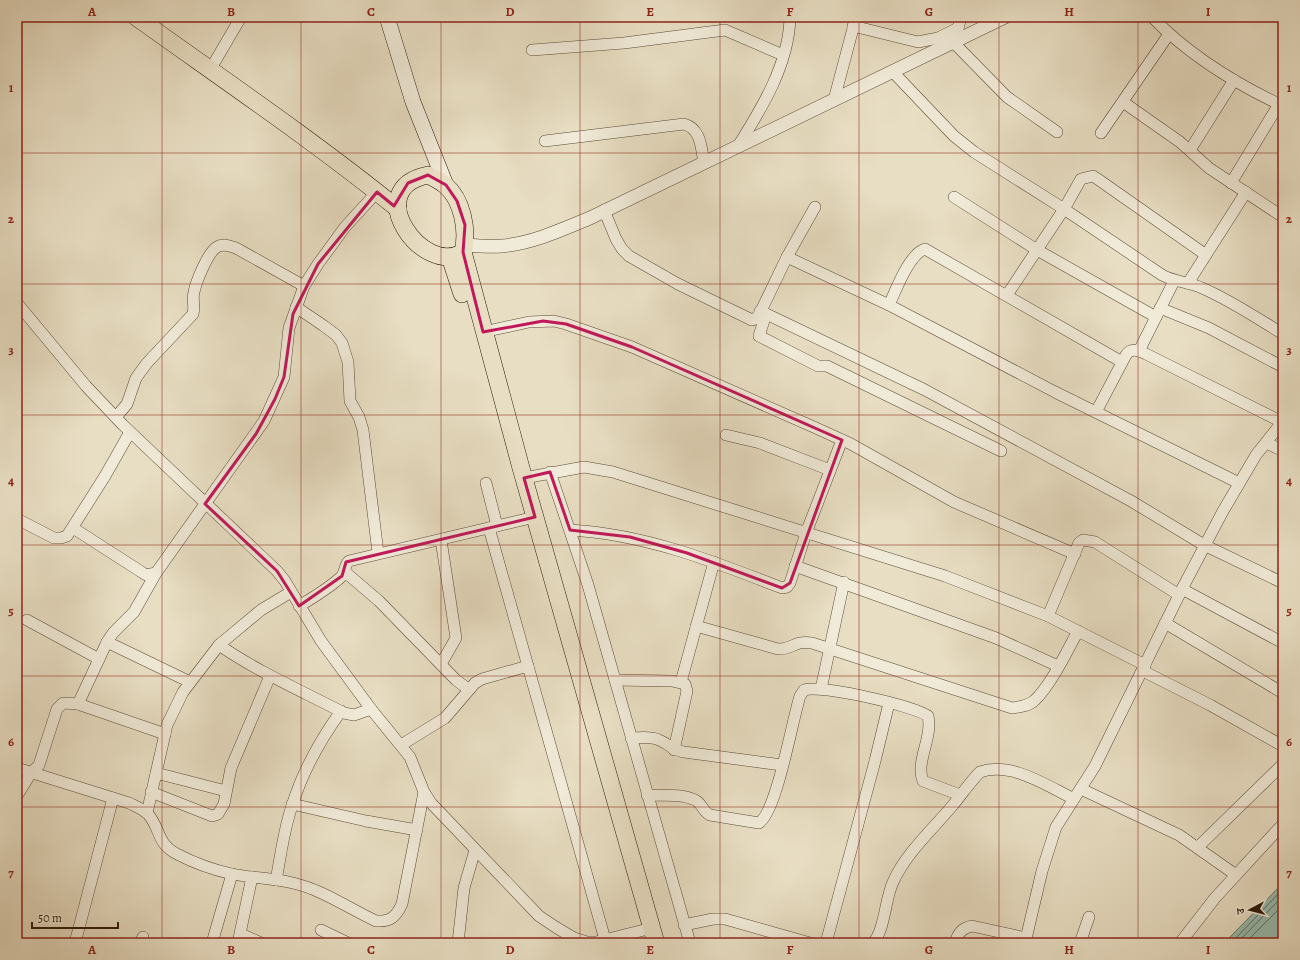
<svg xmlns="http://www.w3.org/2000/svg" width="1300" height="960" viewBox="0 0 1300 960" font-family="Alegreya,'Noto Serif Devanagari',serif">
  <style>
    .water { fill: #97bcb1; stroke: #6d7a6d }
    .lines { fill: none; stroke-linecap: round; stroke-linejoin: round }
    .shore { stroke: #626a5c; stroke-width: 1 }
    .minor-casing { stroke: #5c4a36; stroke-width: 12 }
    .tertiary-casing { stroke: #5c4a36; stroke-width: 14 }
    .secondary-casing { stroke: #2d1807; stroke-width: 16 }
    .primary-casing { stroke: #2d1807; stroke-width: 18 }
    .minor { stroke: #f0ead8; stroke-width: 11 }
    .tertiary { stroke: #f0ead8; stroke-width: 13 }
    .secondary { stroke: #f0ead8; stroke-width: 15 }
    .primary { stroke: #e8dec3; stroke-width: 17 }
    .marked { fill: none; stroke: #c2185b; stroke-width: 3; stroke-linejoin: round }
    .grid { fill: none; stroke: #8f2418; stroke-width: 1; stroke-opacity: 0.55 }
    .neatline { fill: none; stroke: #8f2418; stroke-width: 1.5 }
    .grid-label { font-size: 13px; text-anchor: middle; font-weight: bold; fill: #8f2418 }
  </style>
  <rect width="100%" height="100%" fill="#e8dec3"/>
  <filter id="stains"><feTurbulence type="fractalNoise" baseFrequency=".005" numOctaves="4"/><feColorMatrix values="0 0 0 0 .2 0 0 0 0 .09 0 0 0 0 .02 0 0 0 .5 -.17"/></filter>
  <radialGradient id="worn" r=".72"><stop offset=".6" stop-color="#630" stop-opacity="0"/><stop offset="1" stop-color="#630" stop-opacity=".3"/></radialGradient>
  <!-- water -->
  <path class="water" d="M1283 883 1282 943H1226L1228 939Z"/>
  <g class="lines">
    <!-- shore -->
    <g class="shore">
      <path d="M1231 943 1283 889"/>
      <path d="M1237 943 1283 896"/>
      <path d="M1245 943 1283 905"/>
    </g>
    <!-- minor casing -->
    <g class="minor-casing">
      <g id="minor">
        <path d="M961 17 954 43 1007 97 1057 132"/>
        <path d="M1152 17C1189 55 1236 84 1283 106"/>
        <path d="M853 26 918 42 938 38 958 28"/>
        <path d="M532 50 624 43 725 30 783 55"/>
        <path d="M210 70 241 17"/>
        <path d="M893 72 954 136 974 152 1064 209 1162 275C1175 282 1189 282 1202 288 1230 300 1257 318 1283 334"/>
        <path d="M834 100 856 17"/>
        <path d="M1123 102 1180 142 1209 168 1283 217"/>
        <path d="M1101 133 1169 34"/>
        <path d="M545 141 684 124C701 129 701 147 704 163"/>
        <path d="M738 146C762 108 789 64 790 17"/>
        <path d="M1190 150 1234 80"/>
        <path d="M1231 183 1279 104"/>
        <path d="M954 197 1037 250 1156 317"/>
        <path d="M604 210 616 239 622 249 629 256 678 284 752 320 755 319 759 315 787 257 815 207"/>
        <path d="M787 257 889 305 1055 392 1239 483"/>
        <path d="M1188 283 1246 192"/>
        <path d="M1007 295 1064 209 1081 179 1093 176 1099 180 1206 255"/>
        <path d="M17 303 86 386 123 425 277 571 285 581 321 641 371 709 410 757 424 792 431 803 539 916 557 928 574 938 587 942H596L652 928"/>
        <path d="M889 305C896 290 909 254 925 249L1122 362"/>
        <path d="M296 307 324 326 336 335 342 343 348 362 350 401 359 417 363 430 378 553"/>
        <path d="M1160 308 1209 328 1283 367"/>
        <path d="M760 311 925 390 1131 501 1204 545 1283 583"/>
        <path d="M766 314 759 336 818 366H827L1001 451"/>
        <path d="M483 332 529 322 554 321 566 324 632 347 816 428 851 444 954 502 1075 554"/>
        <path d="M1139 351 1174 281"/>
        <path d="M1096 412 1126 355C1131 347 1139 351 1146 354L1282 422"/>
        <path d="M116 417 127 404 136 378 147 363 193 314C195 307 192 299 194 292 196 282 208 252 217 247 223 243 229 246 236 248L304 286"/>
        <path d="M726 435 760 443 830 470"/>
        <path d="M1267 443 1283 451"/>
        <path d="M550 472 588 585 690 943"/>
        <path d="M524 478 584 467 613 472 945 576 1048 616 1145 665"/>
        <path d="M486 483 497 526"/>
        <path d="M17 519 54 538H61L67 536 105 476 130 432"/>
        <path d="M73 528 140 571 146 575 156 573 264 421 284 377 289 328 304 286 318 264 345 227 377 192"/>
        <path d="M489 528 606 943"/>
        <path d="M570 530C644 534 713 561 782 588L787 587 790 583 806 533 842 440"/>
        <path d="M441 540 456 638 441 664"/>
        <path d="M795 566 996 638 1058 666"/>
        <path d="M345 572 379 601 456 680 468 689"/>
        <path d="M1182 589 1283 643"/>
        <path d="M299 606C314 597 328 589 341 577 346 572 344 565 349 561L535 517"/>
        <path d="M1048 616 1079 543 1083 540 1095 542 1179 595"/>
        <path d="M27 620 99 659"/>
        <path d="M1165 623 1283 693"/>
        <path d="M696 626 778 649C792 650 794 640 812 643L1012 708C1020 707 1029 706 1035 700 1051 685 1067 651 1078 631"/>
        <path d="M107 642 190 682"/>
        <path d="M219 645C258 672 302 691 344 713L354 715 371 709"/>
        <path d="M1143 671 1210 705 1283 746"/>
        <path d="M615 680 672 681 685 684 687 691 674 750"/>
        <path d="M681 682 714 562"/>
        <path d="M821 689 844 582"/>
        <path d="M78 704 107 642 113 633 134 612 156 573"/>
        <path d="M631 738C640 738 650 736 659 740 669 744 672 750 684 752L782 765"/>
        <path d="M401 745 445 718 475 683 482 679 528 666"/>
        <path d="M17 768 129 803C135 806 143 809 148 814 161 829 156 843 177 854 194 863 214 870 232 874 252 878 273 878 293 883 323 890 348 908 376 921 390 922 396 917 402 904L424 792"/>
        <path d="M156 773 226 791"/>
        <path d="M1081 789 1179 835 1236 875"/>
        <path d="M151 792 212 816 218 814 224 804 231 768 270 676"/>
        <path d="M647 795C661 796 681 793 695 800 702 803 703 812 710 815L759 823C777 811 792 721 800 696L804 690C820 684 914 706 928 716 933 738 915 762 923 781L960 795"/>
        <path d="M17 796 31 773 39 765 57 709 63 703 78 704 165 734"/>
        <path d="M292 804 366 821 417 830"/>
        <path d="M147 813 167 725 183 692 219 645 261 610 291 592"/>
        <path d="M1198 847 1283 764"/>
        <path d="M276 880C281 855 284 827 293 803 303 771 321 739 341 711"/>
        <path d="M684 925 713 919H725L810 943"/>
        <path d="M321 930 348 943"/>
        <path d="M241 934 261 943"/>
        <path d="M75 943 113 798"/>
        <path d="M140 943 143 937"/>
        <path d="M212 943 232 874"/>
        <path d="M238 943 252 877"/>
        <path d="M458 943 464 888 475 850"/>
        <path d="M826 943 875 761 889 703"/>
        <path d="M873 943C885 930 885 899 893 882 906 853 932 830 953 805 962 794 970 782 980 772 1011 761 1047 786 1074 799"/>
        <path d="M955 943C958 933 962 928 972 926L1026 938"/>
        <path d="M1025 943 1042 871 1056 827 1095 766 1182 589 1223 511 1256 455 1283 421"/>
        <path d="M1080 943 1089 917"/>
        <path d="M1180 943 1215 898 1283 824"/>
      </g>
    </g>
    <!-- tertiary casing -->
    <g class="tertiary-casing">
      <path id="tertiary" d="M465 245C477 246 490 247 502 246 533 243 561 230 590 218L1005 17"/>
    </g>
    <!-- secondary casing -->
    <g class="secondary-casing">
      <path id="secondary" d="M387 17 413 102 446 185"/>
    </g>
    <!-- primary casing -->
    <g class="primary-casing">
      <g id="primary">
        <path d="M136 17C224 80 314 141 398 209"/>
        <path d="M428 175C434 178 440 181 445 185 463 200 468 231 463 252 424 278 359 189 428 175Z"/>
        <path d="M463 252 521 468 656 943"/>
        <path d="M450 257 462 294"/>
      </g>
    </g>
    <!-- minor -->
    <use href="#minor" class="minor"/>
    <!-- tertiary -->
    <use href="#tertiary" class="tertiary"/>
    <!-- secondary -->
    <use href="#secondary" class="secondary"/>
    <!-- primary -->
    <use href="#primary" class="primary"/>
  </g>
  <!-- marked area -->
  <path class="marked" d="M428 175 446 185 457 201 465 225 463 252 483 332 543 321 566 324 632 347 842 440 790 583 782 588 687 553 630 537 570 530 550 472 524 478 535 517 346 562 342 576 299 606 277 571 205 504 256 434 275 399 284 377 293 314 318 264 377 192 394 206 408 183Z"/>
  <!-- grid -->
  <path class="grid" d="M162 17V943M301 17V943M441 17V943M580 17V943M720 17V943M859 17V943M999 17V943M1138 17V943M17 153H1283M17 284H1283M17 415H1283M17 545H1283M17 676H1283M17 807H1283"/>
  <!-- margin -->
  <rect width="1300" height="960" fill="none" stroke="#e8dec3" stroke-width="44"/>
  <!-- north arrow -->
  <g transform="translate(1250 910) rotate(263)" stroke="#f0ead8" stroke-width="3" paint-order="stroke">
  <path d="M0-3L7 15L0 10L-7 15Z" fill="#2d1807"/>
  <text y="-6" font-size="11" font-weight="bold" text-anchor="middle" fill="#2d1807">उ</text>
  </g>
  <!-- scale -->
  <path d="M32 922v6h86v-6" fill="none" stroke="#2d1807" stroke-width="2"/>
  <text x="38" y="922" font-size="12" fill="#2d1807" stroke="#f0ead8" stroke-width="3" paint-order="stroke">50 m</text>
  <rect x="22" y="22" width="1256" height="916" class="neatline"/>
  <g class="grid-label">
    <text x="92" y="16">A</text>
    <text x="231" y="16">B</text>
    <text x="371" y="16">C</text>
    <text x="510" y="16">D</text>
    <text x="650" y="16">E</text>
    <text x="790" y="16">F</text>
    <text x="929" y="16">G</text>
    <text x="1069" y="16">H</text>
    <text x="1208" y="16">I</text>
    <text x="11" y="92">1</text>
    <text x="1289" y="92">1</text>
    <text x="11" y="223">2</text>
    <text x="1289" y="223">2</text>
    <text x="11" y="354">3</text>
    <text x="1289" y="354">3</text>
    <text x="11" y="485">4</text>
    <text x="1289" y="485">4</text>
    <text x="11" y="615">5</text>
    <text x="1289" y="615">5</text>
    <text x="11" y="746">6</text>
    <text x="1289" y="746">6</text>
    <text x="11" y="877">7</text>
    <text x="1289" y="877">7</text>
    <text x="92" y="954">A</text>
    <text x="231" y="954">B</text>
    <text x="371" y="954">C</text>
    <text x="510" y="954">D</text>
    <text x="650" y="954">E</text>
    <text x="790" y="954">F</text>
    <text x="929" y="954">G</text>
    <text x="1069" y="954">H</text>
    <text x="1208" y="954">I</text>
  </g>
  <rect width="100%" height="100%" filter="url(#stains)"/>
  <rect width="100%" height="100%" fill="url(#worn)"/>
</svg>
